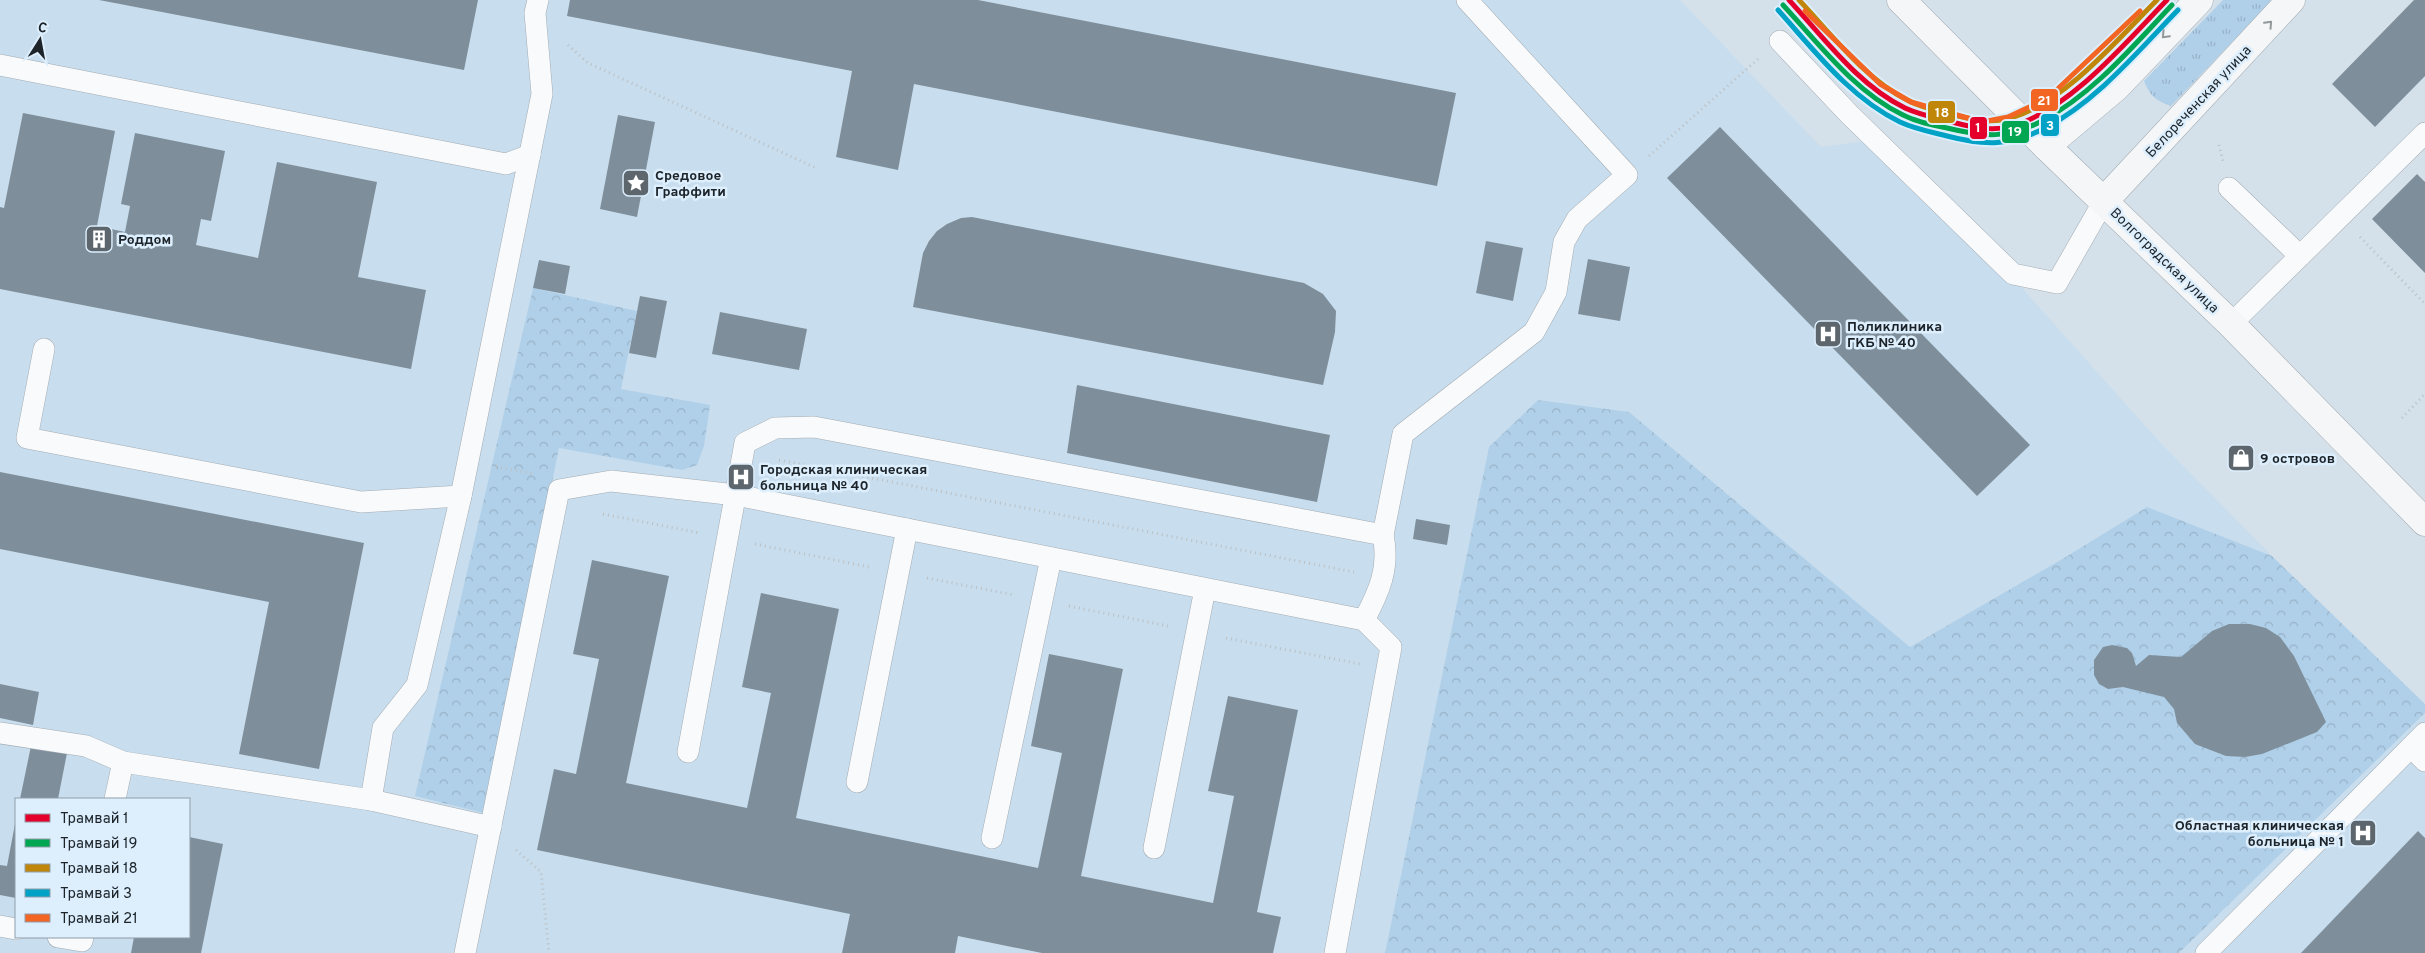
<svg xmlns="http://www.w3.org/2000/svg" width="2425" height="953" viewBox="0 0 2425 953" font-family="Overpass,sans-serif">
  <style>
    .built { fill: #c8dded; fill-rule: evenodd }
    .grass { fill: url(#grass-tufts) }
    .forest { fill: url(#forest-crowns) }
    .building { fill: #7e8f9b }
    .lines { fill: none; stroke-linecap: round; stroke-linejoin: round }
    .lane-casing { stroke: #a3acb3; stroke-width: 22 }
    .secondary-casing { stroke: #a3acb3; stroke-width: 29 }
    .path { stroke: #bbc0c4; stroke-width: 3; stroke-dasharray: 1 4; stroke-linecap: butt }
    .lane { stroke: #f9fafc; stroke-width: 21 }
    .secondary { stroke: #f4f6f8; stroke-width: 28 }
    .tram-1-casing { stroke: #ddeefd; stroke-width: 9 }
    .tram-2-casing { stroke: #ddeefd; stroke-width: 9 }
    .tram-3-casing { stroke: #ddeefd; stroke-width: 9 }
    .tram-4-casing { stroke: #ddeefd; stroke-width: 9 }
    .tram-5-casing { stroke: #ddeefd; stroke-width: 9 }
    .tram-1 { stroke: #e4002b; stroke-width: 5 }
    .tram-2 { stroke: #00a651; stroke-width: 5 }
    .tram-3 { stroke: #c0860a; stroke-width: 5 }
    .tram-4 { stroke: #01a2c6; stroke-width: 5 }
    .tram-5 { stroke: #f26522; stroke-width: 5 }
    .oneway { stroke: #93989b }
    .labels { text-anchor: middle; stroke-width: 5; stroke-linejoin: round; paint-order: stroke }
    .street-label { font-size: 14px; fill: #1c242a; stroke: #ddeefd }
    .poi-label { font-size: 14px; font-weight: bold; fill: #1c242a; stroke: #ddeefd; text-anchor: start }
    .line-badge { stroke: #ddeefd; stroke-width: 2 }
    .badge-label { font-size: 14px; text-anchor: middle; font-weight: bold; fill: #fff }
  </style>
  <defs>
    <pattern id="grass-tufts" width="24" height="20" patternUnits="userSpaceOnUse" patternTransform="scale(1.25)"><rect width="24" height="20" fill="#b0d0e9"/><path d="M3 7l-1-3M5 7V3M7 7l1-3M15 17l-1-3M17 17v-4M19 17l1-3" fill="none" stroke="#97b2c8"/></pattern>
    <pattern id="forest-crowns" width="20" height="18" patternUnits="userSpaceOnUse" patternTransform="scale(1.25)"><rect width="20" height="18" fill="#b0d0e9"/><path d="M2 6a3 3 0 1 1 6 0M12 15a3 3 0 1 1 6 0" fill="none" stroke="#97b2c8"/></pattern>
  </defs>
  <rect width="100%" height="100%" fill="#d5e1ea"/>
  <!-- built -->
  <g class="built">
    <path d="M0 0H1680L1821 147 1888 138 2157 439 2272 556 2147 507 2064 558 1910 647 1629 412 1489 447 1385 953H0ZM16 799H189V937H16Z"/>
    <path d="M2425 713V953H2179Z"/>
  </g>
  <!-- grass -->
  <path class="grass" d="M2223 0H2272L2171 106C2156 101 2150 96 2144 81Z"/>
  <!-- forest -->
  <g class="forest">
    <path d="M533 288 637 311 621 389 710 405 704 446 697 465 682 470 559 448 484 813 415 796Z"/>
    <path d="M1538 400 1629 412 1910 647 2064 558 2147 507 2272 556 2425 704V713L2179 953H1385L1489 447Z"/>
  </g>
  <!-- building -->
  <g class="building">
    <path d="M99 0H478L464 70Z"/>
    <path d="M570 0H978L1456 93 1437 186 914 84 898 170 836 157 852 71 567 16Z"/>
    <path d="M2414 0H2425V76L2375 127 2332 84Z"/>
    <path d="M23 113 115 131 97 226 125 232 130 206 121 204 135 133 225 151 211 221 201 219 196 245 258 258 277 162 377 182 358 277 426 290 411 369 0 289V207L4 208Z"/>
    <path d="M618 115 655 122 637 217 600 209Z"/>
    <path d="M1720 127 2030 445 1977 496 1667 178Z"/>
    <path d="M2417 174 2425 182V273L2372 219Z"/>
    <path d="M972 217 1304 283 1323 294 1336 311 1335 332 1323 385 913 307 923 253 929 241 937 231 947 224 961 218Z"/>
    <path d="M1486 241 1523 248 1513 301 1476 293Z"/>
    <path d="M1588 259 1630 267 1620 321 1578 314Z"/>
    <path d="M539 260 570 266 565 294 533 288Z"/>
    <path d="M640 296 667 301 656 358 629 353Z"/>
    <path d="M720 312 807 329 799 370 712 354Z"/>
    <path d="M1077 385 1330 435 1317 502 1067 453Z"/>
    <path d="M0 472 364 543 319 769 239 754 269 602 0 549Z"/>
    <path d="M1416 519 1450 525 1447 545 1413 539Z"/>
    <path d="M592 560 669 576 626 783 747 808 771 693 742 687 761 593 790 599 839 609 796 818 1038 868 1062 753 1031 746 1049 654 1080 660 1123 669 1081 876 1213 903 1234 796 1208 791 1228 696 1298 710 1257 912 1281 917 1273 953H1042L958 936 955 953H842L850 914 537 850 554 769 576 774 599 659 573 654Z"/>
    <path d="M2229 624H2250L2266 628 2280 637 2294 656 2326 722 2317 732 2262 754 2245 757 2226 756 2195 744 2177 723 2174 709 2164 697 2123 687 2108 689 2099 684 2094 675V660L2103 647 2112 645 2127 648 2132 653 2136 666 2149 655 2181 657 2212 631Z"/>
    <path d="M0 684 39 692 33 725 0 718Z"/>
    <path d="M31 746 67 753 58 799H20Z"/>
    <path d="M15 824H16V898L0 895V865L7 866Z"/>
    <path d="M2418 831 2425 838V953H2301Z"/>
    <path d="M189 837 223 844 201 953H131L134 937H189Z"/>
  </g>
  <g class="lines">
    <!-- lane casing -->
    <g class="lane-casing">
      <g id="lane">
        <path d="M1780 41 1849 114 2013 274 2057 283 2104 201"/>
        <path d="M0 65 506 164 530 155"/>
        <path d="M2229 188 2300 256"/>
        <path d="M2231 324 2425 133"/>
        <path d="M44 349 27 438 361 502 461 496"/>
        <path d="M1383 535 1403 434 1534 332 1556 292 1564 242 1577 219 1627 175 1467 0"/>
        <path d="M0 733 86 746 123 762 371 800 491 827"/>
        <path d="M2411 747 2425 761"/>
        <path d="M688 752 745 443 775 428 814 427 1383 535C1390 568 1379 592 1364 620"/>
        <path d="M857 782 907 529"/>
        <path d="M115 799 123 762"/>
        <path d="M371 800 383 728 417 685 461 496 542 94 535 13 538 0"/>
        <path d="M992 838 1051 558"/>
        <path d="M1154 848 1205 589"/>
        <path d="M0 926 16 929"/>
        <path d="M58 937 82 941 83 937"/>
        <path d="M465 953 559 490 611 481 736 495 1364 620 1391 647 1335 953"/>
        <path d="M2206 953 2425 733"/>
      </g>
    </g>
    <!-- secondary casing -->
    <g class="secondary-casing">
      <g id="secondary">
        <path d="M1901 0 2046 146 2231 324 2425 522"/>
        <path d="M2046 146 2116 87 2199 0"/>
        <path d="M2104 201 2291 0"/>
      </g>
    </g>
    <!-- path -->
    <g class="path">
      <path d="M568 45 588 63 816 168"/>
      <path d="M2219 145 2223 161"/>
      <path d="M1649 156 1758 59"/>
      <path d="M2360 237 2425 304"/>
      <path d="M2402 418 2425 394"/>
      <path d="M779 460 1354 572"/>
      <path d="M496 467 534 474"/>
      <path d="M603 514 700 533"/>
      <path d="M755 544 869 567"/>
      <path d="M927 578 1014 595"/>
      <path d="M1069 606 1168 626"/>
      <path d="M1226 638 1360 664"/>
      <path d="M516 850 541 872 549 953"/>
    </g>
    <!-- lane -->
    <use href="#lane" class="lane"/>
    <!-- secondary -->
    <use href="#secondary" class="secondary"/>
    <!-- tram-1 casing -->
    <g class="tram-1-casing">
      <path id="tram-1" d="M1789 0C1824 38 1858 85 1905 108 1920 115 1936 118 1952 122 1974 128 1995 132 2016 125 2073 106 2126 42 2167 0"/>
    </g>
    <!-- tram-2 casing -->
    <g class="tram-2-casing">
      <path id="tram-2" d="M1783 5C1819 44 1855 92 1903 115 1917 122 1932 125 1947 128 1984 137 2007 139 2042 121 2093 94 2133 46 2172 5"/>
    </g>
    <!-- tram-3 casing -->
    <g class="tram-3-casing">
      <path id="tram-3" d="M1799 0C1832 35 1864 78 1907 100 1922 108 1938 111 1954 115 1974 120 1994 124 2014 117 2068 99 2117 40 2157 0"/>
    </g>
    <!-- tram-4 casing -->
    <g class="tram-4-casing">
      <path id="tram-4" d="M1778 10C1814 50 1850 98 1900 122 1915 129 1931 132 1947 136 1985 146 2010 146 2045 128 2097 101 2138 51 2178 10"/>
    </g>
    <!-- tram-5 casing -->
    <g class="tram-5-casing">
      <path id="tram-5" d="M1805 11 1880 84 1911 102 1982 122 2008 117 2048 98 2140 11"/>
    </g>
    <!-- tram-1 -->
    <use href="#tram-1" class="tram-1"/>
    <!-- tram-2 -->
    <use href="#tram-2" class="tram-2"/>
    <!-- tram-3 -->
    <use href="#tram-3" class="tram-3"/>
    <!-- tram-4 -->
    <use href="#tram-4" class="tram-4"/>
    <!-- tram-5 -->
    <use href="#tram-5" class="tram-5"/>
  </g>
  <!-- one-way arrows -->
  <defs><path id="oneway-chevron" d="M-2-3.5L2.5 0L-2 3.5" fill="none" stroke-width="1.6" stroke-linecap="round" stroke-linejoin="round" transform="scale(1.25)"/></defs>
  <g class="oneway">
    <use href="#oneway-chevron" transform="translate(2269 24) rotate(-47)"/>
    <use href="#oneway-chevron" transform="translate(2165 35) rotate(134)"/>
  </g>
  <!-- icons -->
  <defs>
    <g id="sight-square" transform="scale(1.4375)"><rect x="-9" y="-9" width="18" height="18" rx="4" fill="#5d666d" stroke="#ddeefd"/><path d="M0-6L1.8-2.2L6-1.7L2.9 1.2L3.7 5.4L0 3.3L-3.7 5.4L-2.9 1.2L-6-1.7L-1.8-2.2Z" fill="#fff"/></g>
    <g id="building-square" transform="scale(1.4375)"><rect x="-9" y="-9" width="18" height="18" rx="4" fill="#5d666d" stroke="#ddeefd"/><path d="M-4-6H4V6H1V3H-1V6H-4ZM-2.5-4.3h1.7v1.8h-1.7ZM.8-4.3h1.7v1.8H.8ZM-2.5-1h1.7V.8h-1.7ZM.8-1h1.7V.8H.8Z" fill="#fff"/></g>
    <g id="hospital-square" transform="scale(1.4375)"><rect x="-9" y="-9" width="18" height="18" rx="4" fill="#5d666d" stroke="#ddeefd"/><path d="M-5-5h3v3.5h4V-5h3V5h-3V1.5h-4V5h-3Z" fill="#fff"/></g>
    <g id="shop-square" transform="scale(1.4375)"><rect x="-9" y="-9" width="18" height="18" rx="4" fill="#5d666d" stroke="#ddeefd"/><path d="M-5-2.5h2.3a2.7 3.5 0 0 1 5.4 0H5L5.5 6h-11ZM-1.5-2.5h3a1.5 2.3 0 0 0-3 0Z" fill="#fff"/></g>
  </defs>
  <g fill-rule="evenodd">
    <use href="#sight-square" x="636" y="183"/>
    <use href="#building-square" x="99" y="239"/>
    <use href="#hospital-square" x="1828" y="334"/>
    <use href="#shop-square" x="2241" y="458"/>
    <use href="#hospital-square" x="741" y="477"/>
    <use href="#hospital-square" x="2363" y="833"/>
  </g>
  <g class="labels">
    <!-- street labels -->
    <g class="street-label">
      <text transform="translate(2198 101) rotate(-47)" y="5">Белореченская улица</text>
      <text transform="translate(2165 260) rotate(44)" y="5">Волгоградская улица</text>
    </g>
    <!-- poi labels -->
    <g class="poi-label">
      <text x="655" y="180">Средовое<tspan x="655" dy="16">Граффити</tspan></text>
      <text x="118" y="244">Роддом</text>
      <text x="1847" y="331">Поликлиника<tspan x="1847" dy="16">ГКБ № 40</tspan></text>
      <text x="2260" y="463">9 островов</text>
      <text x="760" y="474">Городская клиническая<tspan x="760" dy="16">больница № 40</tspan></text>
      <text x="2344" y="830" text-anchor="end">Областная клиническая<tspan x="2344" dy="16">больница № 1</tspan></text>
    </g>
  </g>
  <g class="line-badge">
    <rect x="2030" y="88" width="29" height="24" rx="5" fill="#f26522"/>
    <rect x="1927" y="100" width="29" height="24" rx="5" fill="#c0860a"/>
    <rect x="2040" y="113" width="20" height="24" rx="5" fill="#01a2c6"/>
    <rect x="1969" y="116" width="19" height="24" rx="5" fill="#e4002b"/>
    <rect x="2001" y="120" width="29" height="24" rx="5" fill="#00a651"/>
  </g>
  <g class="badge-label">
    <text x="2044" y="105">21</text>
    <text x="1942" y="117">18</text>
    <text x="2050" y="130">3</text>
    <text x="1978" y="132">1</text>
    <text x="2015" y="136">19</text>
  </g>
  <!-- legend -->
  <rect x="15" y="798" width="175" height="140" fill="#ddeefd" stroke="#909da9"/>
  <rect x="25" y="814" width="25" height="8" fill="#e4002b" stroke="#909da9"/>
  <text x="60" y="823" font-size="15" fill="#1c242a">Трамвай 1</text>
  <rect x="25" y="839" width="25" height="8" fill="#00a651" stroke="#909da9"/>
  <text x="60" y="848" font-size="15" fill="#1c242a">Трамвай 19</text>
  <rect x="25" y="864" width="25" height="8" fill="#c0860a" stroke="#909da9"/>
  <text x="60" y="873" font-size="15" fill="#1c242a">Трамвай 18</text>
  <rect x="25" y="889" width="25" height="8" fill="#01a2c6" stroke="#909da9"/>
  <text x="60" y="898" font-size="15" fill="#1c242a">Трамвай 3</text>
  <rect x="25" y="914" width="25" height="8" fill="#f26522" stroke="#909da9"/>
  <text x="60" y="923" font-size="15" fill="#1c242a">Трамвай 21</text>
  <!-- north arrow -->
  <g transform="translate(40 40) rotate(11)" stroke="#ddeefd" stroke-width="4" paint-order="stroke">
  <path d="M0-4L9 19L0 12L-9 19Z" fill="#1c242a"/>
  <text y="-8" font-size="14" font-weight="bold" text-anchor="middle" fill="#1c242a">С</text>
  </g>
</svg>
